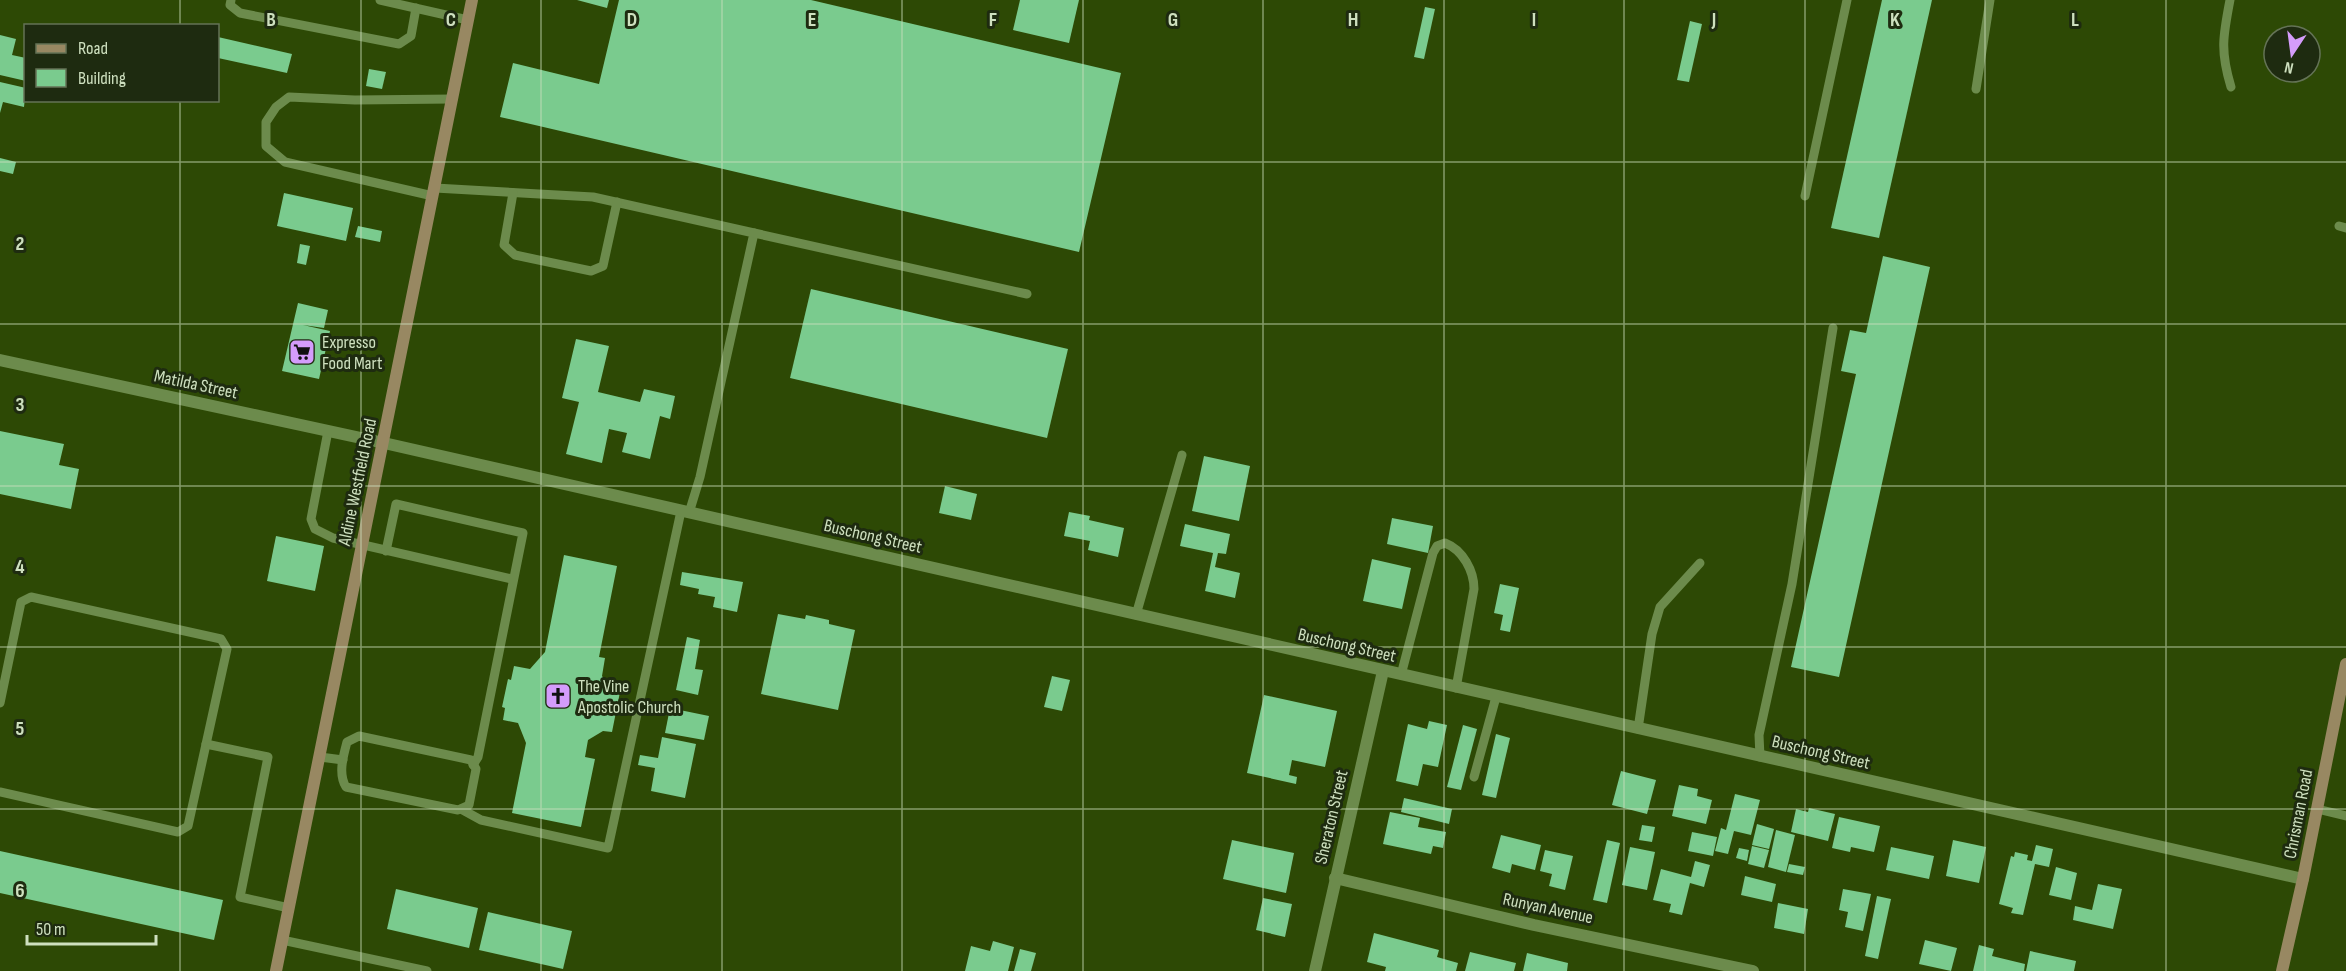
<svg xmlns="http://www.w3.org/2000/svg" width="2346" height="971" viewBox="0 0 2346 971" font-family="'Sofia Sans Condensed',sans-serif">
  <style>
    .building { fill: #7acb8e }
    .lines { fill: none; stroke-linecap: round; stroke-linejoin: round }
    .lane { stroke: #6c8b4c; stroke-width: 9 }
    .street { stroke: #6c8b4c; stroke-width: 12 }
    .secondary { stroke: #988862; stroke-width: 12 }
    .grid { fill: none; stroke: #cee0bf; stroke-width: 1.5; stroke-opacity: 0.55 }
    .labels { text-anchor: middle; stroke-width: 6; stroke-linejoin: round; paint-order: stroke }
    .poi-label { font-size: 18px; fill: #cee0bf; stroke: #1e2b10; text-anchor: start }
    .street-label { font-size: 18px; fill: #cee0bf; stroke: #1e2b10 }
    .grid-label { font-size: 20px; text-anchor: middle; font-weight: bold; fill: #cee0bf; stroke: #1e2b10; stroke-width: 6; stroke-linejoin: round; paint-order: stroke }
  </style>
  <rect width="100%" height="100%" fill="#2d4905"/>
  <!-- building -->
  <g class="building">
    <path d="M577 0H609L607 8Z"/>
    <path d="M619 0H811L1121 73 1079 252 500 117 513 63 599 84Z"/>
    <path d="M1020 0H1079L1069 43 1013 30Z"/>
    <path d="M1882 0H1932L1879 238 1831 228Z"/>
    <path d="M1425 7 1435 9 1424 59 1414 57Z"/>
    <path d="M1690 21 1702 24 1689 82 1677 80Z"/>
    <path d="M0 35 16 39 12 55 26 58V81L0 75Z"/>
    <path d="M218 37 292 54 287 73 218 58Z"/>
    <path d="M369 69 386 72 382 89 366 86Z"/>
    <path d="M0 82 26 88 24 107 3 102 0 113Z"/>
    <path d="M0 158 16 162 13 174 0 171Z"/>
    <path d="M284 193 353 208 346 241 277 226Z"/>
    <path d="M358 226 382 231 380 242 355 237Z"/>
    <path d="M300 244 310 246 306 265 297 263Z"/>
    <path d="M1883 256 1930 267 1839 677 1791 667 1856 374 1841 371 1850 330 1866 333Z"/>
    <path d="M811 289 1068 349 1047 438 790 378Z"/>
    <path d="M298 303 328 310 324 328 303 325 330 331 319 379 282 371Z"/>
    <path d="M576 339 609 346 598 392 640 402 644 389 675 396 670 419 660 416 650 459 622 452 627 433 609 429 602 463 566 454 579 402 562 398Z"/>
    <path d="M0 431 64 444 59 465 79 469 71 509 0 494Z"/>
    <path d="M1204 456 1250 466 1239 521 1192 511Z"/>
    <path d="M945 486 977 494 971 520 939 513Z"/>
    <path d="M1069 512 1090 516 1089 520 1124 528 1118 557 1088 550 1090 541 1064 536Z"/>
    <path d="M1392 518 1433 526 1428 553 1387 544Z"/>
    <path d="M1185 524 1230 534 1226 554 1218 553 1215 567 1240 573 1235 598 1205 591 1213 553 1180 546Z"/>
    <path d="M276 536 324 546 315 591 267 581Z"/>
    <path d="M564 555 617 566 599 657 605 658 602 676 611 690 620 692 612 732 603 731 588 740 585 757 595 759 581 827 512 813 526 743 518 723 503 720 505 708 502 707 508 679 511 680 514 666 530 669 545 652Z"/>
    <path d="M1372 559 1411 568 1402 609 1363 601Z"/>
    <path d="M682 572 743 582 737 612 713 607 715 597 698 594 699 589 680 585Z"/>
    <path d="M1500 584 1519 588 1510 632 1500 630 1503 615 1494 613Z"/>
    <path d="M778 614 805 619 806 615 829 620V624L855 630 838 710 761 694Z"/>
    <path d="M687 637 700 640 695 669 703 670 698 695 676 690Z"/>
    <path d="M1052 676 1070 680 1062 711 1044 707Z"/>
    <path d="M1264 695 1337 711 1325 767 1292 760 1289 775 1297 777 1296 784 1247 773Z"/>
    <path d="M670 708 709 716 704 740 665 733Z"/>
    <path d="M1429 721 1447 725 1438 767 1423 764 1418 786 1396 781 1408 724 1427 729Z"/>
    <path d="M1463 725 1477 729 1461 790 1447 787Z"/>
    <path d="M1496 734 1510 738 1496 798 1482 795Z"/>
    <path d="M662 737 696 744 685 798 651 791 655 768 638 765 640 755 658 758Z"/>
    <path d="M1621 771 1656 780 1647 814 1612 805Z"/>
    <path d="M1679 785 1698 789 1697 796 1712 800 1706 824 1672 816Z"/>
    <path d="M1735 794 1760 800 1751 835 1734 831 1728 854 1715 851 1721 828 1726 830Z"/>
    <path d="M1404 798 1452 809 1449 824 1401 812Z"/>
    <path d="M1809 808 1835 814 1828 841 1791 832 1796 809 1808 812Z"/>
    <path d="M1390 812 1420 818 1418 827 1446 832 1443 848 1433 846 1431 854 1383 844Z"/>
    <path d="M1839 817 1880 826 1874 852 1851 847 1850 852 1832 848Z"/>
    <path d="M1757 824 1774 829 1769 849 1752 845Z"/>
    <path d="M1642 825 1655 827 1652 842 1639 840Z"/>
    <path d="M1776 830 1795 835 1786 872 1768 867Z"/>
    <path d="M1692 832 1717 837 1713 856 1688 851Z"/>
    <path d="M1501 835 1541 845 1535 870 1512 864 1510 873 1492 868Z"/>
    <path d="M1232 840 1294 853 1286 893 1223 879Z"/>
    <path d="M1607 840 1620 843 1607 903 1593 900Z"/>
    <path d="M1953 840 1986 847 1979 883 1946 876Z"/>
    <path d="M2036 845 2053 849 2049 867 2035 864 2023 915 2011 913 2013 908 1999 904 2011 856 2014 857 2015 852 2028 855 2027 860 2032 861Z"/>
    <path d="M1752 846 1769 850 1764 868 1748 864Z"/>
    <path d="M1630 847 1655 852 1647 890 1622 885Z"/>
    <path d="M1891 847 1934 856 1929 879 1886 870Z"/>
    <path d="M1739 848 1749 850 1747 861 1736 858Z"/>
    <path d="M1545 850 1573 856 1565 890 1549 886 1552 874 1540 871Z"/>
    <path d="M0 851 223 900 214 940 0 893Z"/>
    <path d="M1695 861 1710 865 1704 887 1690 883 1682 915 1669 912 1671 904 1653 900 1661 869 1691 877Z"/>
    <path d="M1789 864 1805 867 1803 875 1787 872Z"/>
    <path d="M2056 867 2077 873 2071 900 2049 895Z"/>
    <path d="M1745 876 1776 884 1772 902 1741 895Z"/>
    <path d="M2098 884 2122 889 2113 929 2073 920 2075 906 2092 910Z"/>
    <path d="M396 889 478 908 469 948 387 929Z"/>
    <path d="M1843 889 1871 894 1863 931 1845 927 1848 912 1839 910Z"/>
    <path d="M1877 896 1891 899 1878 959 1865 956Z"/>
    <path d="M1263 898 1292 904 1285 937 1256 930Z"/>
    <path d="M1778 903 1808 909 1804 934 1774 928Z"/>
    <path d="M488 912 572 931 563 969 479 950Z"/>
    <path d="M1374 933 1439 950 1437 957 1458 963 1456 971H1385L1386 967 1367 962Z"/>
    <path d="M1925 940 1957 948 1951 971 1919 964Z"/>
    <path d="M993 941 1014 947 1008 971H965L971 946 990 951Z"/>
    <path d="M1979 945 1994 949 1992 956 2025 964 2024 971H1973Z"/>
    <path d="M1020 949 1036 953 1031 971H1014Z"/>
    <path d="M2030 951 2076 961 2074 971H2026Z"/>
    <path d="M1470 952 1516 963 1514 971H1465Z"/>
    <path d="M1527 953 1568 963 1567 971H1523Z"/>
  </g>
  <g class="lines">
    <!-- lane -->
    <g class="lane">
      <path d="M231 0 230 5 240 13 399 44 411 36 416 8"/>
      <path d="M380 0 468 20"/>
      <path d="M2230 0C2223 36 2220 51 2231 87"/>
      <path d="M1976 89 1990 0"/>
      <path d="M435 188 593 197 754 233 700 477 689 513"/>
      <path d="M513 193 504 245 515 255 591 271 603 266 617 202"/>
      <path d="M433 196 285 162 266 146V122L276 107 289 97 355 100 453 99"/>
      <path d="M1805 196 1847 0"/>
      <path d="M2339 226 2346 228"/>
      <path d="M754 233 1027 294"/>
      <path d="M328 431 311 519 315 529 333 538 512 579"/>
      <path d="M386 551 396 504 523 533 478 757 473 765"/>
      <path d="M1136 615 1182 455"/>
      <path d="M1401 675 1433 553 1437 546 1445 543C1463 550 1474 571 1474 589L1456 688"/>
      <path d="M0 703 21 602 31 597 221 639 227 649 188 826 178 832 0 792"/>
      <path d="M1638 729 1652 634 1660 607 1700 563"/>
      <path d="M359 736 471 760 476 769 469 805 458 810 346 787C338 774 343 757 347 742Z"/>
      <path d="M206 744 268 757 240 897 289 908"/>
      <path d="M320 757 343 760"/>
      <path d="M1760 757 1759 735 1792 584 1833 328"/>
      <path d="M1474 777 1496 697"/>
      <path d="M461 809 481 820 608 848 681 511"/>
      <path d="M2317 809 2346 816"/>
      <path d="M282 940 427 971"/>
    </g>
    <!-- street -->
    <g class="street">
      <path d="M0 360 384 443 2303 879"/>
      <path d="M1335 878 1534 925 1753 971"/>
      <path d="M1315 971 1383 671"/>
    </g>
    <!-- secondary -->
    <g class="secondary">
      <path d="M276 971 472 0"/>
      <path d="M2282 971 2303 879 2346 664"/>
    </g>
  </g>
  <!-- grid -->
  <path class="grid" d="M180 0V26M361 0V971M541 0V971M722 0V971M902 0V971M1083 0V971M1263 0V971M1444 0V971M1624 0V971M1805 0V971M1985 0V971M2166 0V971M180 100V971M0 162H2346M0 324H2346M0 486H2346M0 647H2346M0 809H2346"/>
  <!-- icons -->
  <defs>
    <g id="supermarket-square" transform="scale(1.35)"><rect x="-9" y="-9" width="18" height="18" rx="4" fill="#d49cfb" stroke="#1e2b10"/><path d="M-6-5.5h2.5l.6 2H6L4.5 2H-2.5L-4.4-4H-6ZM-1.5 3.2a1.3 1.3 0 1 0 .1 0ZM3 3.2a1.3 1.3 0 1 0 .1 0Z" fill="#111"/></g>
    <g id="church-square" transform="scale(1.35)"><rect x="-9" y="-9" width="18" height="18" rx="4" fill="#d49cfb" stroke="#1e2b10"/><path d="M-1.2-6h2.4v3.5h3.3v2.4h-3.3V6h-2.4V-.1h-3.3v-2.4h3.3Z" fill="#111"/></g>
  </defs>
  <g fill-rule="evenodd">
    <use href="#supermarket-square" x="302" y="352"/>
    <use href="#church-square" x="558" y="696"/>
  </g>
  <g class="labels">
    <!-- poi labels -->
    <g class="poi-label">
      <text x="322" y="348">Expresso<tspan x="322" dy="21">Food Mart</tspan></text>
      <text x="578" y="692">The Vine<tspan x="578" dy="21">Apostolic Church</tspan></text>
    </g>
    <!-- street labels -->
    <g class="street-label">
      <text transform="translate(196 384) rotate(12)" y="6">Matilda Street</text>
      <text transform="translate(357 482) rotate(-78)" y="6">Aldine Westfield Road</text>
      <text transform="translate(873 536) rotate(13)" y="6">Buschong Street</text>
      <text transform="translate(1347 645) rotate(13)" y="6">Buschong Street</text>
      <text transform="translate(1821 752) rotate(13)" y="6">Buschong Street</text>
      <text transform="translate(2298 814) rotate(-79)" y="6">Chrisman Road</text>
      <text transform="translate(1331 817) rotate(-77)" y="6">Sheraton Street</text>
      <text transform="translate(1548 908) rotate(12)" y="6">Runyan Avenue</text>
    </g>
  </g>
  <g class="grid-label">
    <text x="271" y="26">B</text>
    <text x="451" y="26">C</text>
    <text x="632" y="26">D</text>
    <text x="812" y="26">E</text>
    <text x="993" y="26">F</text>
    <text x="1173" y="26">G</text>
    <text x="1353" y="26">H</text>
    <text x="1534" y="26">I</text>
    <text x="1714" y="26">J</text>
    <text x="1895" y="26">K</text>
    <text x="2075" y="26">L</text>
    <text x="20" y="250">2</text>
    <text x="20" y="411">3</text>
    <text x="20" y="573">4</text>
    <text x="20" y="735">5</text>
    <text x="20" y="897">6</text>
  </g>
  <!-- legend -->
  <rect x="24" y="24" width="195" height="78" fill="#1e2b10" stroke="#647356" stroke-width="1.5"/>
  <rect x="36" y="44" width="30" height="9" fill="#988862" stroke="#647356" stroke-width="1.5"/>
  <text x="78" y="54" font-size="18" fill="#cee0bf">Road</text>
  <rect x="36" y="69" width="30" height="18" fill="#7acb8e" stroke="#647356" stroke-width="1.5"/>
  <text x="78" y="84" font-size="18" fill="#cee0bf">Building</text>
  <!-- north arrow -->
  <g transform="translate(2292 54) rotate(193)"><circle r="28" fill="#1e2b10" stroke="#647356" stroke-width="1.5"/>
  <path d="M0-4.5L10 22L0 15L-10 22Z" fill="#d49cfb"/>
  <text y="-9" font-size="16" font-weight="bold" text-anchor="middle" fill="#cee0bf">N</text>
  </g>
  <!-- scale -->
  <path d="M27 935v9h129v-9" fill="none" stroke="#cee0bf" stroke-width="3"/>
  <text x="36" y="935" font-size="18" fill="#cee0bf" stroke="#1e2b10" stroke-width="4.5" paint-order="stroke">50 m</text>
</svg>
